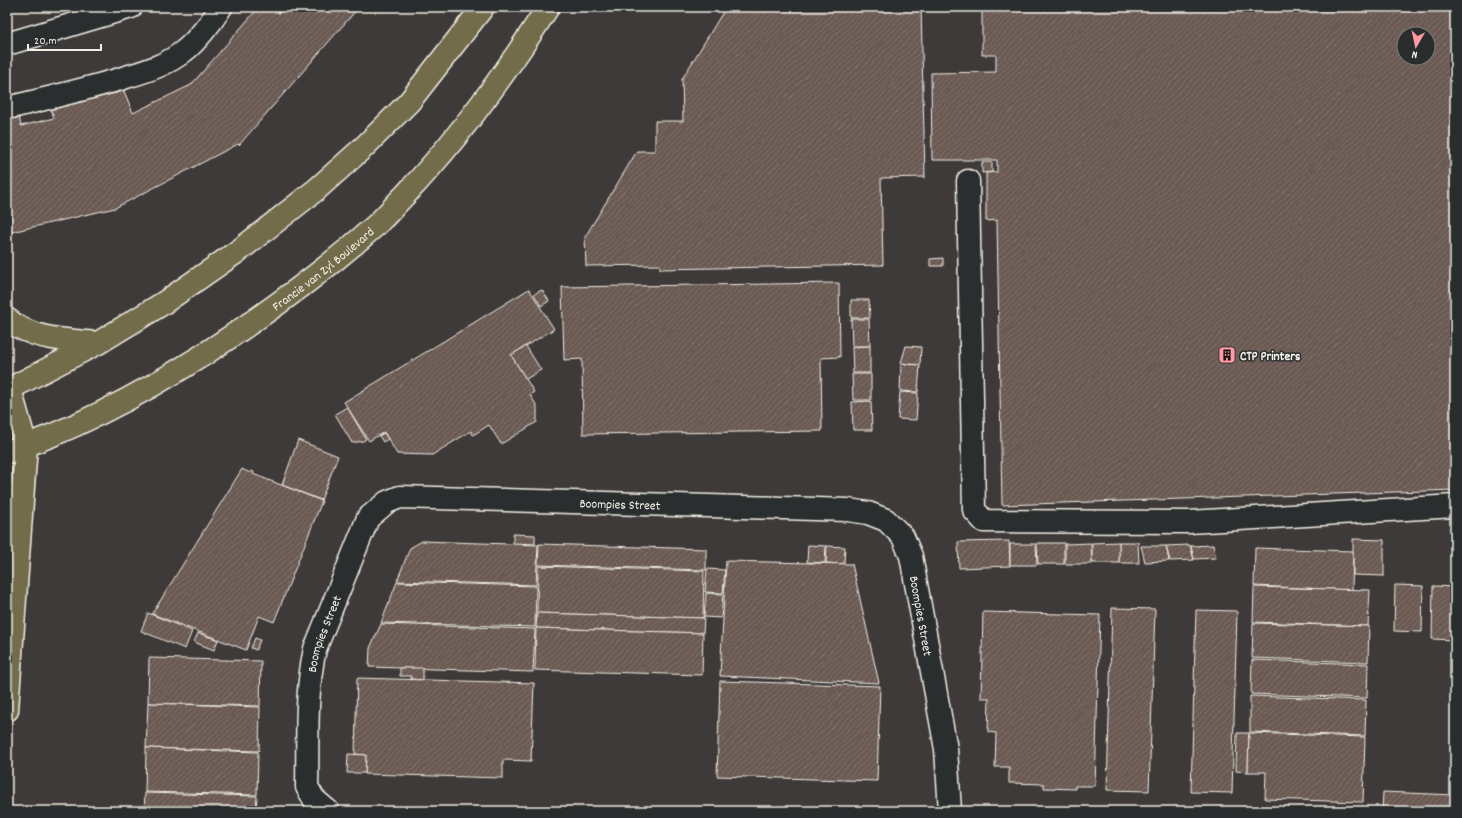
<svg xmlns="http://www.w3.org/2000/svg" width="1462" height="818" viewBox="0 0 1462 818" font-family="Dekko,sans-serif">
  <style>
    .building { fill: url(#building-hatch); stroke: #f4f1e8; fill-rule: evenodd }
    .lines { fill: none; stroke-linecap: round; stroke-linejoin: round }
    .minor-casing { stroke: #f4f1e8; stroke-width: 25 }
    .major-casing { stroke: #f4f1e8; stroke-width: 25 }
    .minor { stroke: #2a2d2e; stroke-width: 22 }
    .major { stroke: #726c4b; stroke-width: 22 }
    .labels { text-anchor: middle; stroke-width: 3; stroke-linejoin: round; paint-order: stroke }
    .street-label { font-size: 13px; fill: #f4f1e8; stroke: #2a2d2e }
    .poi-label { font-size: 13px; font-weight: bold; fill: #f4f1e8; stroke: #2a2d2e; text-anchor: start }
  </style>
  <defs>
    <pattern id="building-hatch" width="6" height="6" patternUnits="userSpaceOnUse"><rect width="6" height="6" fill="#6b5a53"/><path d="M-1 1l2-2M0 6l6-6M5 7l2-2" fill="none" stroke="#81726c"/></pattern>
  </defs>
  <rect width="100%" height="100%" fill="#3e3a39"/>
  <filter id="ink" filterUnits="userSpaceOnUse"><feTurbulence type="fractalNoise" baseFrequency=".025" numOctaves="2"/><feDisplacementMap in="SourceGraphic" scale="8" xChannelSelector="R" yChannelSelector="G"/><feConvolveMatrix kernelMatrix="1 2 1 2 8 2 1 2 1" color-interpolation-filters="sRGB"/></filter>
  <g filter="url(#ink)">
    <!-- building -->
    <g class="building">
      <path d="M259 7H274L279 13 284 7H359L239 145 238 144 115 208 7 233V120L19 117 21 126 54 118 51 109 124 91 133 113 191 85Z"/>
      <path d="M726 7H921L925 177 881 178 883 265 660 269V265L586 266 585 237 637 151H655V121H683L682 79Z"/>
      <path d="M982 7H1455V490L1002 505 997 220 986 221V173L997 172V160H932L931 73 996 72V55H982ZM1404 34H1428V58H1404Z"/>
      <path d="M982 162H992V172L982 173Z"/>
      <path d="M943 258V266H930V259Z"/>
      <path d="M839 283 840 357 821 358 822 431 583 434 582 359 564 360 562 287Z"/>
      <path d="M529 289 554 329 511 355 534 392 530 395 537 406V422L501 444 489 425 473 435 471 431 432 455 397 454 384 432 369 441 344 402Z"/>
      <path d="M542 290 549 301 541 306 534 294Z"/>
      <path d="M851 300H869L870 318H851Z"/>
      <path d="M851 319H869L870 346H852Z"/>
      <path d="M526 346 541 370 526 379 511 355Z"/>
      <path d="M870 346V373H853L852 347Z"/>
      <path d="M906 346 921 347 920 365 901 363Z"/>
      <path d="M901 364 920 365 918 392 900 391Z"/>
      <path d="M852 374H871V400H853Z"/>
      <path d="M900 392 918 393 916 420 898 419Z"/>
      <path d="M871 401 872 430H853L852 402Z"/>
      <path d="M347 407 366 439 363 441 352 443 335 414Z"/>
      <path d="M384 433 388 439 383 442 379 436Z"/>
      <path d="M298 440 338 456 321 500 282 485Z"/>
      <path d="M242 469 250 473 251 471 254 472 253 474 322 501 274 622 259 616 246 650 152 614Z"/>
      <path d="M513 534 535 535V544L513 543Z"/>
      <path d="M1353 539 1384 540V576L1353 575Z"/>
      <path d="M422 541 538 545 536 585 397 581 410 548Z"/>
      <path d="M1009 541 1010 566 959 568 958 542Z"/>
      <path d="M1119 542H1138L1139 563H1119Z"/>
      <path d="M1119 542V563H1092V543Z"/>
      <path d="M1037 543H1064V564H1038Z"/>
      <path d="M1091 543 1092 564H1065V544Z"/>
      <path d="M539 544 706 549V570L538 565Z"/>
      <path d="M1010 544H1036L1037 565H1010Z"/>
      <path d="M808 545 826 546 825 563 807 562Z"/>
      <path d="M1190 545 1194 560 1170 561 1166 546Z"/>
      <path d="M1213 545 1216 558 1194 559 1191 546Z"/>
      <path d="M827 546 845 547 844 564 826 563Z"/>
      <path d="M1141 546H1166L1169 561 1145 562Z"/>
      <path d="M1255 548 1353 551 1352 590 1254 586Z"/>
      <path d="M726 561 852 564 879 683 720 676Z"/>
      <path d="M538 566 704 571 703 618 537 613Z"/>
      <path d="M707 569 725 570 723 593 705 592Z"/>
      <path d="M397 582 536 586 535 627 381 623Z"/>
      <path d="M1395 585 1423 586 1422 632 1394 631Z"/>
      <path d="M1433 586 1455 587V640L1432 639Z"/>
      <path d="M1254 587 1370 590 1368 626 1253 622Z"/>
      <path d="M706 593 723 594 721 618 704 617Z"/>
      <path d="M1112 608 1155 609 1149 791 1107 790Z"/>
      <path d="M1196 610 1237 611 1232 793 1191 792Z"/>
      <path d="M983 612 1100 615 1095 786H1075V789L1044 788V784L1009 783V767H995L996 733 988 732 989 698H981Z"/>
      <path d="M148 613 192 631 185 649 141 631Z"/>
      <path d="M537 613 704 618 703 633 536 628Z"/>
      <path d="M1253 623 1369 626 1368 662 1252 658Z"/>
      <path d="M381 624 535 629 533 672 369 667 370 648Z"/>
      <path d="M536 628 703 633 702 675 535 670Z"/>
      <path d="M198 633 218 640 214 650 194 642Z"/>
      <path d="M255 638 260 640 256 650 251 648Z"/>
      <path d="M149 658 261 661 260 706 148 703Z"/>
      <path d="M1252 660 1368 664 1367 698 1251 694Z"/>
      <path d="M400 668H423V680L411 679V676H400Z"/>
      <path d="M357 678 534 683 531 761 503 760V778L365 774 366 755 355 754Z"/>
      <path d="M720 681 880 686 877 781 717 776Z"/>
      <path d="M1250 696 1366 700 1365 736 1250 732Z"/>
      <path d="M148 703 260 707 259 751 146 748Z"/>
      <path d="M1237 733H1249L1248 772 1236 771Z"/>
      <path d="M1249 733 1365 737 1363 802 1265 799 1266 772H1248Z"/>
      <path d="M146 748 258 752 257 795 145 792Z"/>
      <path d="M348 754 366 755 365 773H347Z"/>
      <path d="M1383 792 1455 795V811H1382Z"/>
      <path d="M145 793 257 796 256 811H144Z"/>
    </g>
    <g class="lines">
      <!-- minor casing -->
      <g class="minor-casing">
        <g id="minor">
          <path d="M7 44 131 7"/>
          <path d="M7 108C45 99 83 90 120 79 142 72 166 66 184 51 196 42 213 20 221 7"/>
          <path d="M968 181 974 510 984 521 1189 522 1455 506"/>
          <path id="s1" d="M328 811 314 799 307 787C308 741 305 693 315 649L368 518 387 502 400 497 848 510 868 513 886 520 903 537 911 556 946 749 950 811"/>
        </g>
      </g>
      <!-- major casing -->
      <g class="major-casing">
        <g id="major">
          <path d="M7 319C32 340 67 340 98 343"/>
          <path d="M7 390 98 343 162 304 241 249 317 189 365 146 409 102 483 7"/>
          <path id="s2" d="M7 452C74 430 143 393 203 355 263 316 321 274 375 226 385 217 395 205 405 195 459 138 506 73 548 7"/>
          <path d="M7 710 26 446 10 389"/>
        </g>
      </g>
      <!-- minor -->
      <use href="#minor" class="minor"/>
      <!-- major -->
      <use href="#major" class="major"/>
    </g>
  </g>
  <!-- icons -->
  <defs>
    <g id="building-square" transform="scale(0.9)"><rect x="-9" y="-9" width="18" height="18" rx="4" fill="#ff9aa2" stroke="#2a2d2e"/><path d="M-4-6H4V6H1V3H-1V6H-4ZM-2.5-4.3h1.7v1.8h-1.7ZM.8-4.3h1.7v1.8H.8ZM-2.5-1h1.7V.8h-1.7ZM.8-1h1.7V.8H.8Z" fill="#111"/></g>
  </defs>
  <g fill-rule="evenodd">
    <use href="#building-square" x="1227" y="355"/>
  </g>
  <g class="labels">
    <!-- street labels -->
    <g class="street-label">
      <text dy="5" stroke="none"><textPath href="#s2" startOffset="367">Francie van Zyl Boulevard</textPath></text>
      <text dy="5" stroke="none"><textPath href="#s1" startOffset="571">Boompies Street</textPath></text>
      <text dy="5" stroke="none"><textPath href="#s1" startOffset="944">Boompies Street</textPath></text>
      <text dy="5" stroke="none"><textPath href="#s1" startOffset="188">Boompies Street</textPath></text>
    </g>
    <!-- poi labels -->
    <g class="poi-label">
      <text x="1240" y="360">CTP Printers</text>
    </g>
  </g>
  <!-- margin -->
  <rect width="1462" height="818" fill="none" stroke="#2a2d2e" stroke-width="24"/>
  <rect x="12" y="12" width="1438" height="794" fill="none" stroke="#f4f1e8" stroke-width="1.5" filter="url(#ink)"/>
  <!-- north arrow -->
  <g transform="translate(1416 46) rotate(189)"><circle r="19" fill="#2a2d2e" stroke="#7b7b78"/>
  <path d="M0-3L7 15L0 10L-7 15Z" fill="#ff9aa2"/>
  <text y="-6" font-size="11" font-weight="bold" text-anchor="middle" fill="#f4f1e8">N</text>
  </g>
  <!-- scale -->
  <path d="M28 44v6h73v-6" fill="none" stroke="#f4f1e8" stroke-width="2"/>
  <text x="34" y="44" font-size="12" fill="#f4f1e8" stroke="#2a2d2e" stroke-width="3" paint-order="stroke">20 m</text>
</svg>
